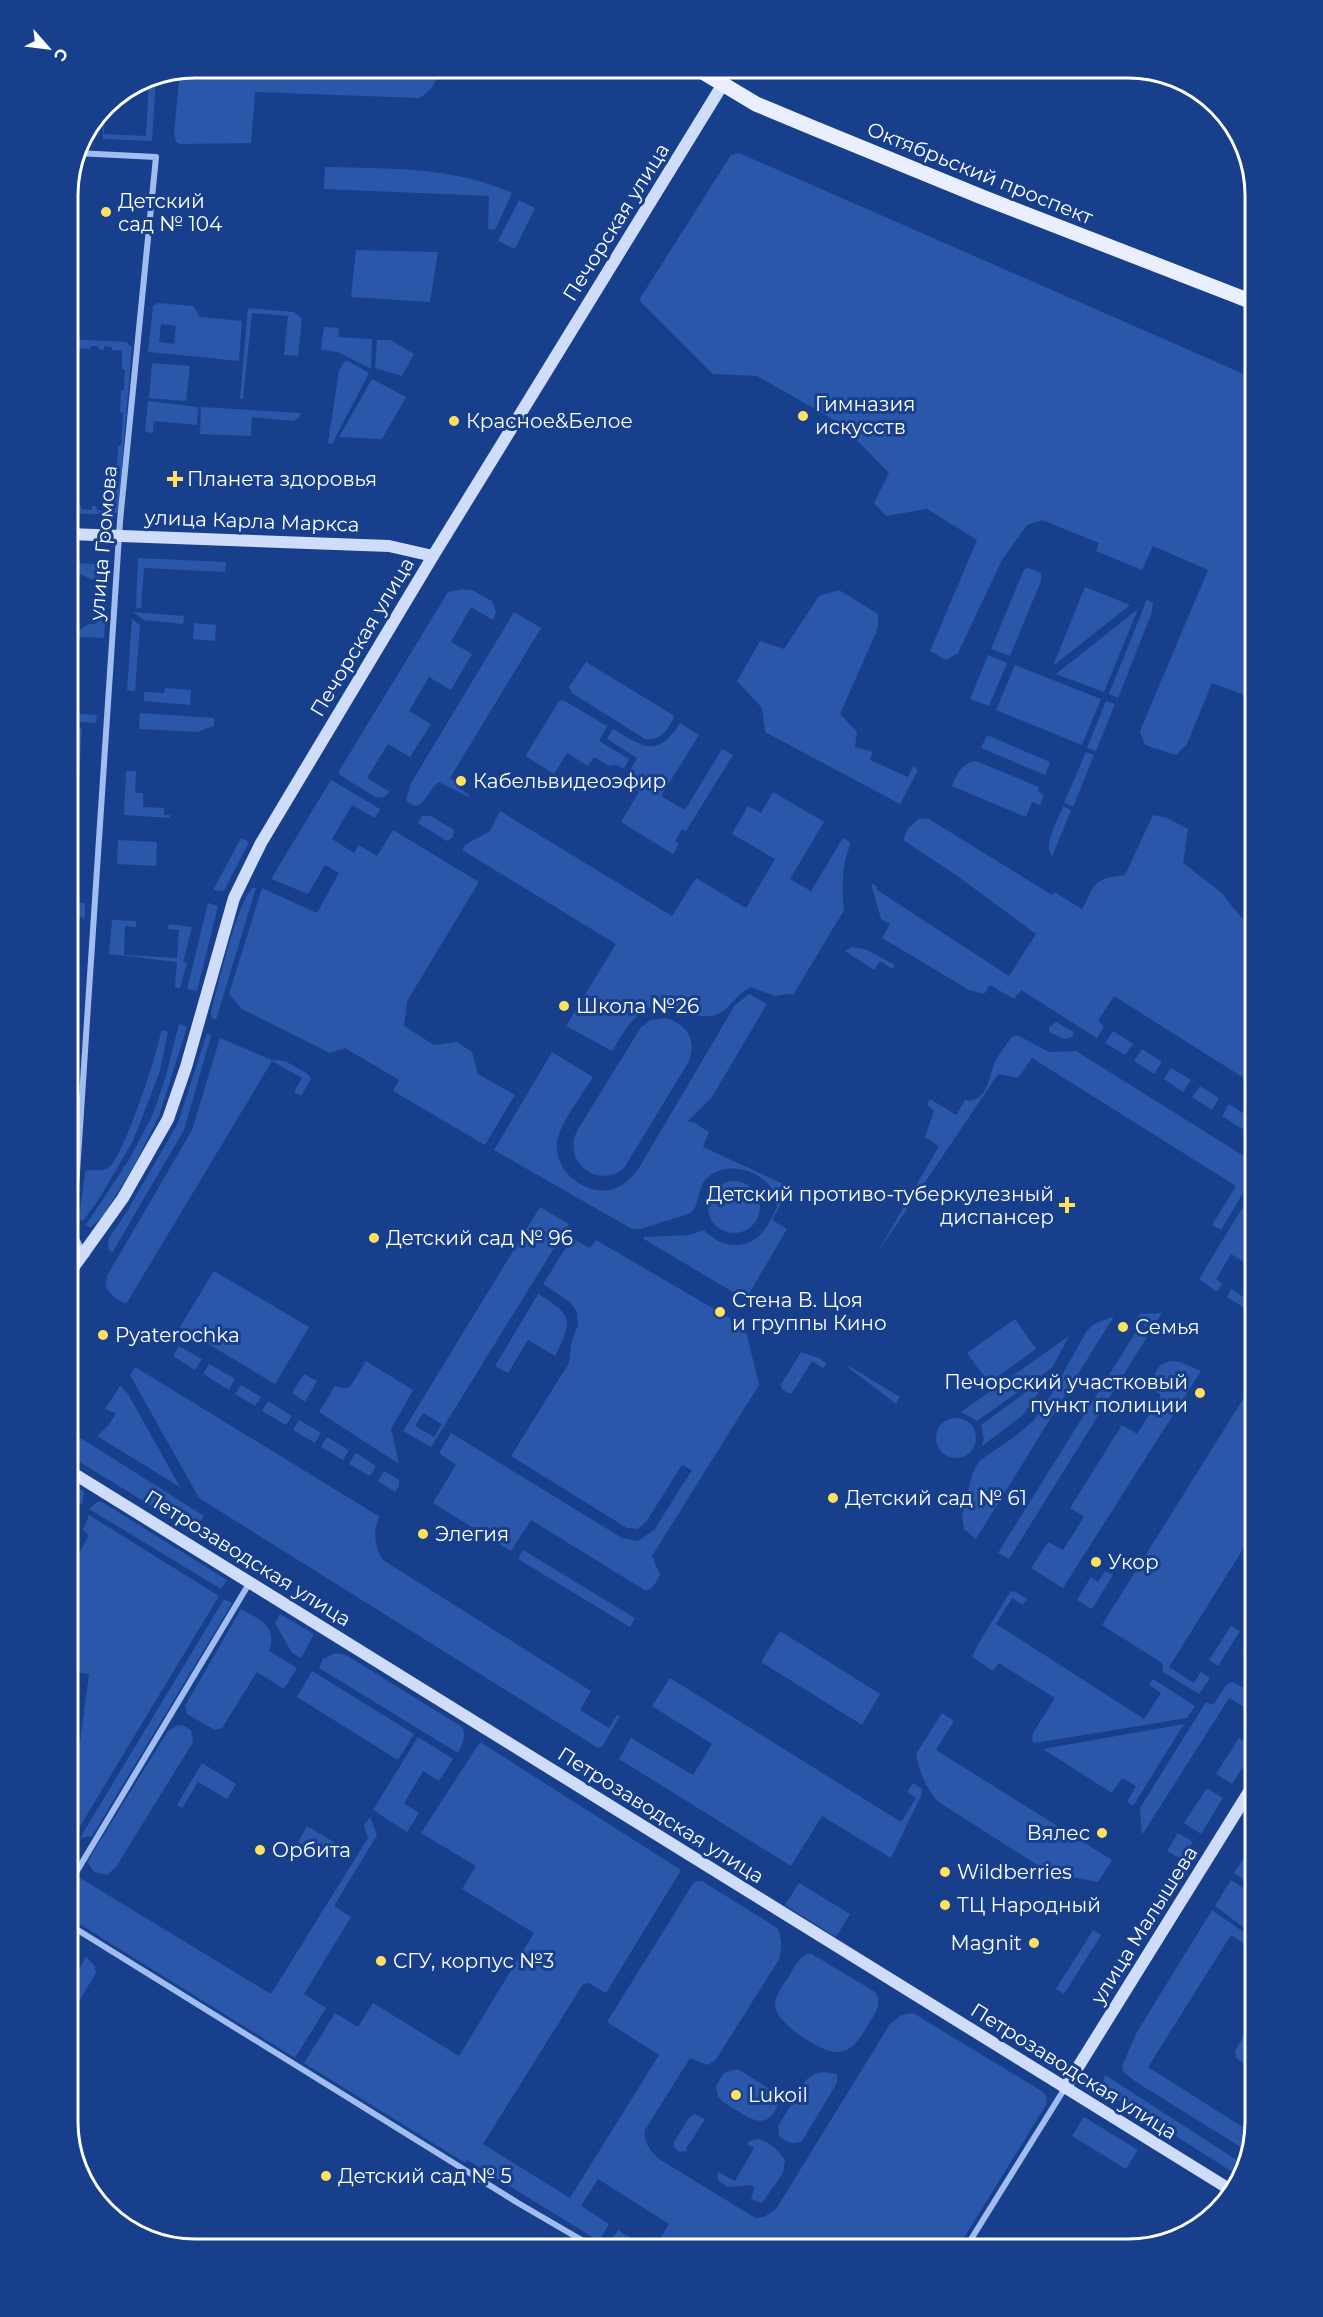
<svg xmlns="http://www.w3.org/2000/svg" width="1323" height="2317" viewBox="0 0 1323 2317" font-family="Montserrat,sans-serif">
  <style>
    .green { fill: #2a57aa; fill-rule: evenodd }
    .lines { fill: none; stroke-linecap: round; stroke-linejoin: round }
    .street { stroke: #a1bdef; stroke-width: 6 }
    .secondary { stroke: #cfddfa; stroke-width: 12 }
    .primary { stroke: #e9efff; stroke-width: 15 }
    .poi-dot { fill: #ffe05f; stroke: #173f8c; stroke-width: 2 }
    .labels { text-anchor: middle; stroke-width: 6; stroke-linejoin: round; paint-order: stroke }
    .street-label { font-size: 20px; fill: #fff; stroke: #173f8c }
    .poi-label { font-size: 20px; fill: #fff; stroke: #173f8c; text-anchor: start }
    .rim { fill: none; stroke: #fff; stroke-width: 3 }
  </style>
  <rect width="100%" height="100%" fill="#173f8c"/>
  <!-- green -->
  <g class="green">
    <path d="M195 68H440C437 81 432 91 419 98L255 92 251 143 180 144 176 142 174 133 180 70Z"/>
    <path d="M156 75 152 141 103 139V107L105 104 121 109 105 108 104 134 146 136 149 77Z"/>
    <path d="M739 153 1255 379V594L1250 608 1255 616V699L1212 683 1187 744 1176 755 1145 745 1140 731 1208 570 1153 546 1142 570 1096 551 1099 543 1042 520 1027 525 1002 560 958 653 946 660 930 651 977 540 927 509 886 516 874 503 889 473 841 424 757 376 713 374 639 300 731 155Z"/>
    <path d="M325 167C390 169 452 166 512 193L495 230 488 229 489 196 324 189Z"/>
    <path d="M519 200 535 208 515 249 498 241Z"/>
    <path d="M356 250 438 252 430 302 351 297Z"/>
    <path d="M158 303 193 306 200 317 242 321 239 361 148 352 153 306ZM161 324 176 326 174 344 159 342Z"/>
    <path d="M248 308 294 312 302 319 298 356 284 355 288 316 252 313 243 399H240Z"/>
    <path d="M324 327 339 328 338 337 372 339 371 369 338 352 321 350Z"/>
    <path d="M68 339 126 342 132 347 118 511 114 515 68 513 70 505 81 506 82 509 92 510V506H96L97 510H107V507H115L116 488H119L120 469 117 468 118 446 121 445 123 413 120 412 121 390H124L125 370 122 369V351L112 350V347L104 346V350L99 349 98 346H90V349L68 348Z"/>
    <path d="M377 340H390L414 354 402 376 375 368Z"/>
    <path d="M346 360 369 373 332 444 328 443 339 370Z"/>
    <path d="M152 363 190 366 186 401 149 398Z"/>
    <path d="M372 379 406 397 382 439 339 437Z"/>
    <path d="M148 401 198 407 197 425 154 421 153 433 145 432Z"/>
    <path d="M201 407 301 413 298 419 293 421 252 417 251 436 200 434Z"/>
    <path d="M138 558 226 562 225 572 144 568 141 608H136Z"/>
    <path d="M77 563 110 565 107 597H103L100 588V580H93L76 572Z"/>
    <path d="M1029 568 1041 573V581L1010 656 991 649 1022 574 1025 569Z"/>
    <path d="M1085 587 1130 605 1053 666Z"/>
    <path d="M463 589 472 590 492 601 496 612 493 620 471 607 451 642 472 654 451 690 429 677 409 711 431 724 410 757 388 744 367 778 390 792 384 797 377 798 338 774 339 771 448 592Z"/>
    <path d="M839 590 878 614V628L840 714 857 732 855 747 873 752 870 760 908 777 913 766 918 770 900 804 765 732 762 708 737 681 760 641 784 649 819 596Z"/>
    <path d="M1147 599 1153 603 1152 612 1118 698 1109 694Z"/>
    <path d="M103 608 106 609 104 638 76 637V632L89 624H96L97 618Z"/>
    <path d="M1138 609 1104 692 1056 674Z"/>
    <path d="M133 612 184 616 183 624 144 620Z"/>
    <path d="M514 612 541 628 450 778 457 783 456 786 469 795V797L439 782C428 788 422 818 406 800L411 783Z"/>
    <path d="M132 619 140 625 135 691 127 690Z"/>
    <path d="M194 623 216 625 215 641 193 639Z"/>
    <path d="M988 655 1007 663 989 706 970 699Z"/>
    <path d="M586 662 673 715 674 718C667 730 661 741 645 739L572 693 569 687Z"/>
    <path d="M1015 665 1101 699 1082 745 996 710Z"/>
    <path d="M165 688 191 690 190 705 144 701V692L164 693Z"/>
    <path d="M563 700 607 726 599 741 629 759 624 769 616 765 609 766 594 757 588 766 567 753 554 774 527 757 526 755 559 701Z"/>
    <path d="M1106 701 1115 704 1096 751 1087 748Z"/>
    <path d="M68 713 97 715 96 723 68 721Z"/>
    <path d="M140 713 214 718V726L197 732 139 729Z"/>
    <path d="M680 723 699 735 661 796 685 810 722 749 733 755 686 831 682 829 675 841 679 844 673 854 621 822 639 792 626 784 628 774 637 758 607 739 613 729C644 747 657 759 680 723Z"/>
    <path d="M75 727 82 728 75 843H68V839Z"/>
    <path d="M987 735 1050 762 1045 775 981 748Z"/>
    <path d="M1086 752 1094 755 1073 807 1064 803Z"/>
    <path d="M976 761 1039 787 1038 792 1044 795 1040 805 1032 802 1026 817 952 786C957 773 961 764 976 761Z"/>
    <path d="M126 771H136L135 793H143V807L164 808V815H170V818L124 815Z"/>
    <path d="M331 780 380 809 375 818 352 805 332 839 354 853 359 845 377 856 393 830 479 882 407 1001 404 1026 434 1045 457 1042 472 1052 478 1074 515 1095 485 1145 393 1091 399 1080 345 1048 330 1053 242 1009 229 994 262 888 317 913 339 873 325 865 308 894 271 879Z"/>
    <path d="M773 792 824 822 790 879 811 891 843 838 850 842C850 849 846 854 845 861 842 877 842 894 844 910L793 995 788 994 775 996 751 987C734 994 728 1015 710 1016 698 1017 685 1013 674 1008 641 996 626 1029 612 1051L566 1026 616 944 462 850 465 845 490 831 500 811 672 916 696 878 746 908 775 859 732 834 748 806 761 813Z"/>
    <path d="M1063 806 1071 810 1052 857C1043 843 1058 821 1063 806Z"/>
    <path d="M1153 815 1167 818 1188 829 1183 863 1222 893 1233 908 1255 931V1085L1114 996 1098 1021 1104 1026 1097 1038 1021 990 1014 999 990 985 984 994 969 990 882 938 890 924 881 919 871 883 876 886 877 890 1009 976 1036 934 956 875 903 840 908 828 920 818 929 819 1052 895 1054 892 1082 909C1097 882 1092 879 1125 875Z"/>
    <path d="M422 816H431L454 830 453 837 447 841 418 823Z"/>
    <path d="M241 838 249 842 224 891 213 890Z"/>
    <path d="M118 840 157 842 156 866 117 864Z"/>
    <path d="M252 888H256L216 1020 212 1018 211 1012C218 986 236 906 252 888Z"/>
    <path d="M68 901 85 903V919L68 911Z"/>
    <path d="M208 903 218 906 197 991 187 989Z"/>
    <path d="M112 920 136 921V927L125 926 124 955 177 958 179 930 168 929 169 924 192 927 183 962 187 963 180 988 175 987 177 962 109 954Z"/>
    <path d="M852 947 865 949 895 965 892 969 880 961 874 970 845 951Z"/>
    <path d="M749 994 767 1004 712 1097 687 1122H693L709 1132 703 1147 790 1187 772 1220 787 1229 746 1299 757 1306 768 1287 758 1307 644 1239V1237L690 1235 704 1230C718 1245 741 1252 759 1236 767 1229 772 1217 777 1207 775 1200 774 1191 769 1185 754 1168 724 1161 706 1179 697 1189 700 1205 691 1213L641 1229H632L494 1150 552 1052 593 1077C583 1094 559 1124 557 1143 554 1172 587 1197 614 1189 625 1185 632 1177 639 1168L735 1005Z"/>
    <path d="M665 1018C687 1023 698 1042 688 1063L624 1168C598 1190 562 1162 577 1131L641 1027 651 1020Z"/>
    <path d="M1056 1022 1074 1032 1072 1037 1064 1039 1049 1032V1027Z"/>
    <path d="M179 1024 187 1027 159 1116 135 1164 103 1216 90 1228 86 1225 130 1158 153 1114 165 1079Z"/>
    <path d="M164 1030 168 1032 160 1071 133 1141 97 1202 83 1221 79 1218 85 1173 86 1170C94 1170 103 1172 109 1167 124 1156 158 1052 161 1031Z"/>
    <path d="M1113 1031 1133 1044 1125 1055 1105 1043Z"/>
    <path d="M207 1033 211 1036 184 1130 112 1253 108 1248 109 1238 126 1213 178 1123Z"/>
    <path d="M1014 1036H1019L1049 1052 1076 1051 1255 1163V1173L1221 1230 1212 1225 1236 1186 1032 1058 1018 1078 998 1074 876 1255 939 1146 925 1137 934 1111 927 1104 930 1099 956 1115 965 1100C985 1104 988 1082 993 1067 996 1057 1005 1047 1011 1038Z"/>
    <path d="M220 1038 272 1060 285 1061 308 1074 311 1079 301 1096 294 1092 302 1078 272 1061 126 1304 114 1297 106 1288 107 1276 192 1130Z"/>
    <path d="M1142 1049 1162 1062 1154 1074 1134 1061Z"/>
    <path d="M1171 1068 1191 1080 1183 1092 1164 1079Z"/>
    <path d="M1200 1086 1219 1098 1212 1110 1192 1097Z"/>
    <path d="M1229 1104 1249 1117 1242 1129 1222 1116Z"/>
    <circle cx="734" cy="1207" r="26"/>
    <path d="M1255 1187V1269L1231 1254 1216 1279 1222 1284 1217 1292 1199 1279Z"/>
    <path d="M540 1207 569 1224 431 1447 403 1431ZM423 1413 442 1424 434 1437 415 1426Z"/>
    <path d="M572 1238 590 1248 596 1240 745 1327 759 1385 652 1556 660 1575 653 1587 646 1591 531 1520 511 1551 433 1503 456 1465 439 1453 451 1433 622 1538 638 1541 654 1530 692 1470 682 1465 646 1522 637 1529 627 1528 511 1456 569 1363 571 1344 578 1325 577 1312 570 1302 543 1284Z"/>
    <path d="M214 1271 309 1327 275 1384 180 1327Z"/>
    <path d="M1231 1289 1254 1304 1249 1311 1227 1297Z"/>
    <path d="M538 1294C573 1315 573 1320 555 1356L528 1340 508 1373 495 1366Z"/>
    <path d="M1162 1313 1151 1331 1137 1318 1140 1314Z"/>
    <path d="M1114 1316 976 1539 964 1529 962 1515 972 1475 979 1461 1017 1435 1033 1421 1051 1395 1086 1332 1094 1324Z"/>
    <path d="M1015 1319 1036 1349 989 1383 967 1353Z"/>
    <path d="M1137 1330 1147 1337 1009 1559 998 1553Z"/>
    <path d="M1069 1336 1052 1368 977 1421 961 1412Z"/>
    <path d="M179 1346 202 1359 195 1370 173 1356Z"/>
    <path d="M801 1352 819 1358 827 1364 823 1368 812 1361 792 1393H787L780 1386Z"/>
    <path d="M366 1361 413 1390 391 1429 399 1464 319 1412 335 1386 343 1388 350 1387Z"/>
    <path d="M1170 1361 1180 1362 1201 1371 1063 1588 1031 1568 1048 1542 1063 1550 1084 1517 1070 1508 1122 1425 1137 1434 1161 1395 1147 1386 1160 1365Z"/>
    <path d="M209 1364 235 1379 229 1390 203 1374Z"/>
    <path d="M849 1366 900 1397 896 1404 849 1368Z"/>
    <path d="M135 1367 380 1517C372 1530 375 1548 383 1560L591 1691 580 1710 609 1728 617 1715 620 1716 602 1747 598 1748 568 1729 199 1498 130 1375Z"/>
    <path d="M304 1374 317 1381 305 1402 292 1393Z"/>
    <path d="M1051 1374 1023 1415 982 1446 984 1439 981 1425Z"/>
    <path d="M1255 1380V1530L1169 1667 1194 1683 1201 1672 1210 1678 1199 1694 1163 1672 1162 1663 1102 1625Z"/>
    <path d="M241 1385 261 1397 255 1406 235 1394Z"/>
    <path d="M120 1386 128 1394 180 1487 97 1436 109 1425 116 1413 105 1409Z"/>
    <path d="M268 1401 292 1416 286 1425 262 1411Z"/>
    <circle cx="956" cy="1438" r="20"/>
    <path d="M299 1420 321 1433 315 1443 293 1430Z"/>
    <path d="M68 1430 204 1516 198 1525 176 1521 68 1455Z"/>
    <path d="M327 1437 349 1450 343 1460 321 1447Z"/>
    <path d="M356 1453 376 1466 370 1476 349 1464Z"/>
    <path d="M384 1471 399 1480V1486L395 1492 378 1481Z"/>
    <path d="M68 1480 84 1492 82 1505 68 1495Z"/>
    <path d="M97 1502H102L227 1580 221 1589 89 1509Z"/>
    <path d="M89 1515 219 1596 68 1846V1768L71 1742H80L89 1674 68 1671V1557L72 1551 79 1553 89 1535 83 1530Z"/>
    <path d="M523 1550 635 1618 630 1627 518 1559Z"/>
    <path d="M1105 1571 1113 1575 1092 1609 1077 1600 1091 1577 1098 1582Z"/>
    <path d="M1014 1591 1027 1599 1023 1605 1012 1598 996 1624 1144 1719 1161 1693 1149 1685 1153 1679 1195 1706 1187 1718 1035 1743 1032 1741 1033 1733 1055 1698 999 1663 993 1671 972 1657 977 1646 1010 1592Z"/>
    <path d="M224 1599 232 1603 92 1836 80 1838Z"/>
    <path d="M241 1609C260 1620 278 1625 269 1651L297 1668 284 1689 257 1672 222 1728 215 1730 187 1714 185 1706Z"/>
    <path d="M280 1614 314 1634 301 1658 292 1653 275 1623Z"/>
    <path d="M1231 1626 1240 1631 1218 1666 1209 1660Z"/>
    <path d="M780 1631 880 1694 862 1725 761 1662Z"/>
    <path d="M1255 1632V1665L1246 1659 1243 1652Z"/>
    <path d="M335 1653 346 1655 462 1727C467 1735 462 1745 458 1753L319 1668 323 1659Z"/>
    <path d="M312 1671 414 1734 398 1760 297 1697Z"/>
    <path d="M670 1678 901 1822 916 1798 907 1792 913 1783 922 1789 921 1796 891 1858 822 1816 791 1866 619 1759 631 1738 693 1775 712 1744 652 1706Z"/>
    <path d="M1233 1682 1255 1694V1728L1248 1723 1254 1713 1229 1698 1142 1835 1140 1808 1206 1702 1213 1705 1227 1684Z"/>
    <path d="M942 1713 954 1721 936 1750 1112 1860 1098 1882 1050 1873 940 1803C928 1793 918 1770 916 1754Z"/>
    <path d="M1184 1724 1133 1806 1127 1802 1136 1786 1122 1778 1112 1793 1043 1749Z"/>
    <path d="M178 1725 184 1726 191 1730 193 1742 116 1867 107 1875 94 1872 88 1863 89 1859 163 1739 168 1731Z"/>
    <path d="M418 1737 453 1759 439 1781 423 1771 404 1803 419 1813 407 1832 373 1810Z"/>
    <path d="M1239 1738 1255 1748 1232 1784 1216 1774Z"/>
    <path d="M480 1742 681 1870 606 1993 588 1983 583 1984 483 2144 570 2198 659 2055 607 2022 694 1882 702 1881 777 1928C783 1939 782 1950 778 1961L715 2061 707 2065 690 2058 645 2130C643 2142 650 2151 659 2159L749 2214 756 2218 764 2217 776 2209 890 2024 902 2015 913 2013 1043 2092 1047 2098 1046 2105 957 2249H654L669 2224 598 2179 581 2206 609 2224 599 2241 467 2160 465 2163 304 2063 335 2013 358 2027 373 2003 459 2056 534 1933 462 1889 476 1866 421 1833Z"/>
    <path d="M202 1763 236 1784 227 1799 198 1782 182 1808 177 1805Z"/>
    <path d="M1207 1788 1223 1798 1201 1834 1184 1823Z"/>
    <path d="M370 1817 377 1835 334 1906 351 1917 304 1994 326 2008 295 2058 68 1917V1898L80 1878 271 1994 368 1838 364 1826Z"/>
    <path d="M307 1826 337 1844 328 1860 298 1842Z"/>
    <path d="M1178 1833 1193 1842 1181 1859 1167 1851Z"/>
    <path d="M1244 1858 1255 1860V1888L1234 1873Z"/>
    <path d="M1231 1880 1255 1896V1936L1215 1906Z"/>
    <path d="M799 1883 850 1914 836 1937 785 1905Z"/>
    <path d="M1212 1910 1255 1940V1950L1231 1935 1148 2067 1252 2133 1247 2151 1133 2080 1123 2071 1122 2066 1137 2032Z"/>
    <path d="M1093 1930 1101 1935 1064 1994 1056 1989Z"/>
    <path d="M810 1953 875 1992C883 2004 874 2015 868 2025 860 2037 854 2051 838 2052 823 2054 774 2022 775 2005 775 1995 784 1984 789 1976 795 1967 799 1956 810 1953Z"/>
    <path d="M86 1957 95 1966 96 1973 68 2019V1988Z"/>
    <path d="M1255 2017V2070L1236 2058 1235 2051Z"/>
    <path d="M738 2069 776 2093 779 2102C770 2127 757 2124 738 2111 731 2107 723 2103 718 2097L716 2086 724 2073Z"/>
    <path d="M823 2072 837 2074V2083L802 2141C793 2145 787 2143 779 2136L778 2126 806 2080 814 2074Z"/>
    <path d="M1105 2075 1243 2164 1239 2176 1114 2097C1105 2090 1101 2086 1105 2075Z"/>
    <path d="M694 2114 705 2119 686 2149 688 2151 680 2152 674 2147V2142L688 2119Z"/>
    <path d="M1084 2117 1138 2150 1126 2169 1072 2136Z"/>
    <path d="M758 2139C770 2142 778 2150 785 2160L783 2173 762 2203 751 2199 754 2189 752 2185 727 2187 718 2180V2172L735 2181 754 2148 747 2144 750 2141Z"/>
    <path d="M618 2230 648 2249H612L607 2247Z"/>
  </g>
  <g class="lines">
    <!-- street -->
    <g class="street">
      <path d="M723 83 732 68"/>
      <path d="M76 153 156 157 120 521 73 1233 82 1250"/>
      <path d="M68 1886 250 1582"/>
      <path d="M68 1924 518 2203 597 2249"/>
      <path d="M965 2249 1065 2088"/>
    </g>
    <!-- secondary -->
    <g class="secondary">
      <path d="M68 534 389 546 433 556"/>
      <path d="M68 1247 84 1253"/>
      <path d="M68 1275 123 1198 168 1119 186 1067 234 898 261 843 433 556 723 84"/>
      <path d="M68 1470 1234 2192"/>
      <path d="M1065 2088 1255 1782"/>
    </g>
    <!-- primary -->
    <path class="primary" d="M696 68 756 104 816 129 982 197 1255 303"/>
  </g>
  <!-- markers -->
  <g class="poi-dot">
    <circle cx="106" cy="212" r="6"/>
    <circle cx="803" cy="416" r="6"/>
    <circle cx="454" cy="421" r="6"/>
    <path d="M172 470h6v6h6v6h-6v6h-6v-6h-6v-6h6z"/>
    <circle cx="461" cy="781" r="6"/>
    <circle cx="564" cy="1006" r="6"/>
    <path d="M1064 1196h6v6h6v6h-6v6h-6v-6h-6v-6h6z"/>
    <circle cx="374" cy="1238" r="6"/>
    <circle cx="720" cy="1312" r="6"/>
    <circle cx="1123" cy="1327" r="6"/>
    <circle cx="103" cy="1335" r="6"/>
    <circle cx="1200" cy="1393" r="6"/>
    <circle cx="833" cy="1498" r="6"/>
    <circle cx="423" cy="1534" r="6"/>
    <circle cx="1096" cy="1562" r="6"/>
    <circle cx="1102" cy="1833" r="6"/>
    <circle cx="260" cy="1850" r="6"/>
    <circle cx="945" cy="1872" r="6"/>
    <circle cx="945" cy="1905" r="6"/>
    <circle cx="1034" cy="1943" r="6"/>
    <circle cx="381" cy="1961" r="6"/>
    <circle cx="736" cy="2095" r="6"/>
    <circle cx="326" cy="2176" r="6"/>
  </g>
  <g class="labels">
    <!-- street labels -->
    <g class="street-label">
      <text transform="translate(980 173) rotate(22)" y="7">Октябрьский проспект</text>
      <text transform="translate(616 222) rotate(-58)" y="7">Печорская улица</text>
      <text transform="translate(252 521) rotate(2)" y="7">улица Карла Маркса</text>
      <text transform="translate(103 543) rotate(-85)" y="7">улица Громова</text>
      <text transform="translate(362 637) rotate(-59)" y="7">Печорская улица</text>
      <text transform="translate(248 1558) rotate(32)" y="7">Петрозаводская улица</text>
      <text transform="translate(661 1815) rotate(32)" y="7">Петрозаводская улица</text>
      <text transform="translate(1144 1925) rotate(-58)" y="7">улица Малышева</text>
      <text transform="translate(1074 2071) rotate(32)" y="7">Петрозаводская улица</text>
    </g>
    <!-- poi labels -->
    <g class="poi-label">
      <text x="118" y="208">Детский<tspan x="118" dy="23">сад № 104</tspan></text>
      <text x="815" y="411">Гимназия<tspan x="815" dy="23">искусств</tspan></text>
      <text x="466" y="428">Красное&amp;Белое</text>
      <text x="187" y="486">Планета здоровья</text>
      <text x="473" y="788">Кабельвидеоэфир</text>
      <text x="576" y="1013">Школа №26</text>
      <text x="1054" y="1201" text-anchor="end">Детский противо-туберкулезный<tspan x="1054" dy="23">диспансер</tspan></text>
      <text x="386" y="1245">Детский сад № 96</text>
      <text x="732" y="1307">Стена В. Цоя<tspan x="732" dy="23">и группы Кино</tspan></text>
      <text x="1135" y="1334">Семья</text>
      <text x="115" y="1342">Pyaterochka</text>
      <text x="1188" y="1389" text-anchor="end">Печорский участковый<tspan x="1188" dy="23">пункт полиции</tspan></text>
      <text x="845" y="1505">Детский сад № 61</text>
      <text x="435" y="1541">Элегия</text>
      <text x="1108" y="1569">Укор</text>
      <text x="1090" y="1840" text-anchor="end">Вялес</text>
      <text x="272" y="1857">Орбита</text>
      <text x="957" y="1879">Wildberries</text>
      <text x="957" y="1912">ТЦ Народный</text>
      <text x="1022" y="1950" text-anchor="end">Magnit</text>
      <text x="393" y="1968">СГУ, корпус №3</text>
      <text x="748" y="2102">Lukoil</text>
      <text x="338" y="2183">Детский сад № 5</text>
    </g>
  </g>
  <!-- crop -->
  <path d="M0 0H1323V2317H0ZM195 78H1128A117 117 0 0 1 1245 195V2122A117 117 0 0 1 1128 2239H195A117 117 0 0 1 78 2122V195A117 117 0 0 1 195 78Z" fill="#173f8c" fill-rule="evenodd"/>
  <path class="rim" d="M195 78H1128A117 117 0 0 1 1245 195V2122A117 117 0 0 1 1128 2239H195A117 117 0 0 1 78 2122V195A117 117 0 0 1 195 78Z"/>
  <!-- north arrow -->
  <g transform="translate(48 48) rotate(118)" stroke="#173f8c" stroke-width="4.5" paint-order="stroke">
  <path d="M0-4.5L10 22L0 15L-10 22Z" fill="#ffffff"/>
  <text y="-9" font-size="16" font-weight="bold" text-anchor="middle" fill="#ffffff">С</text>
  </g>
</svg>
